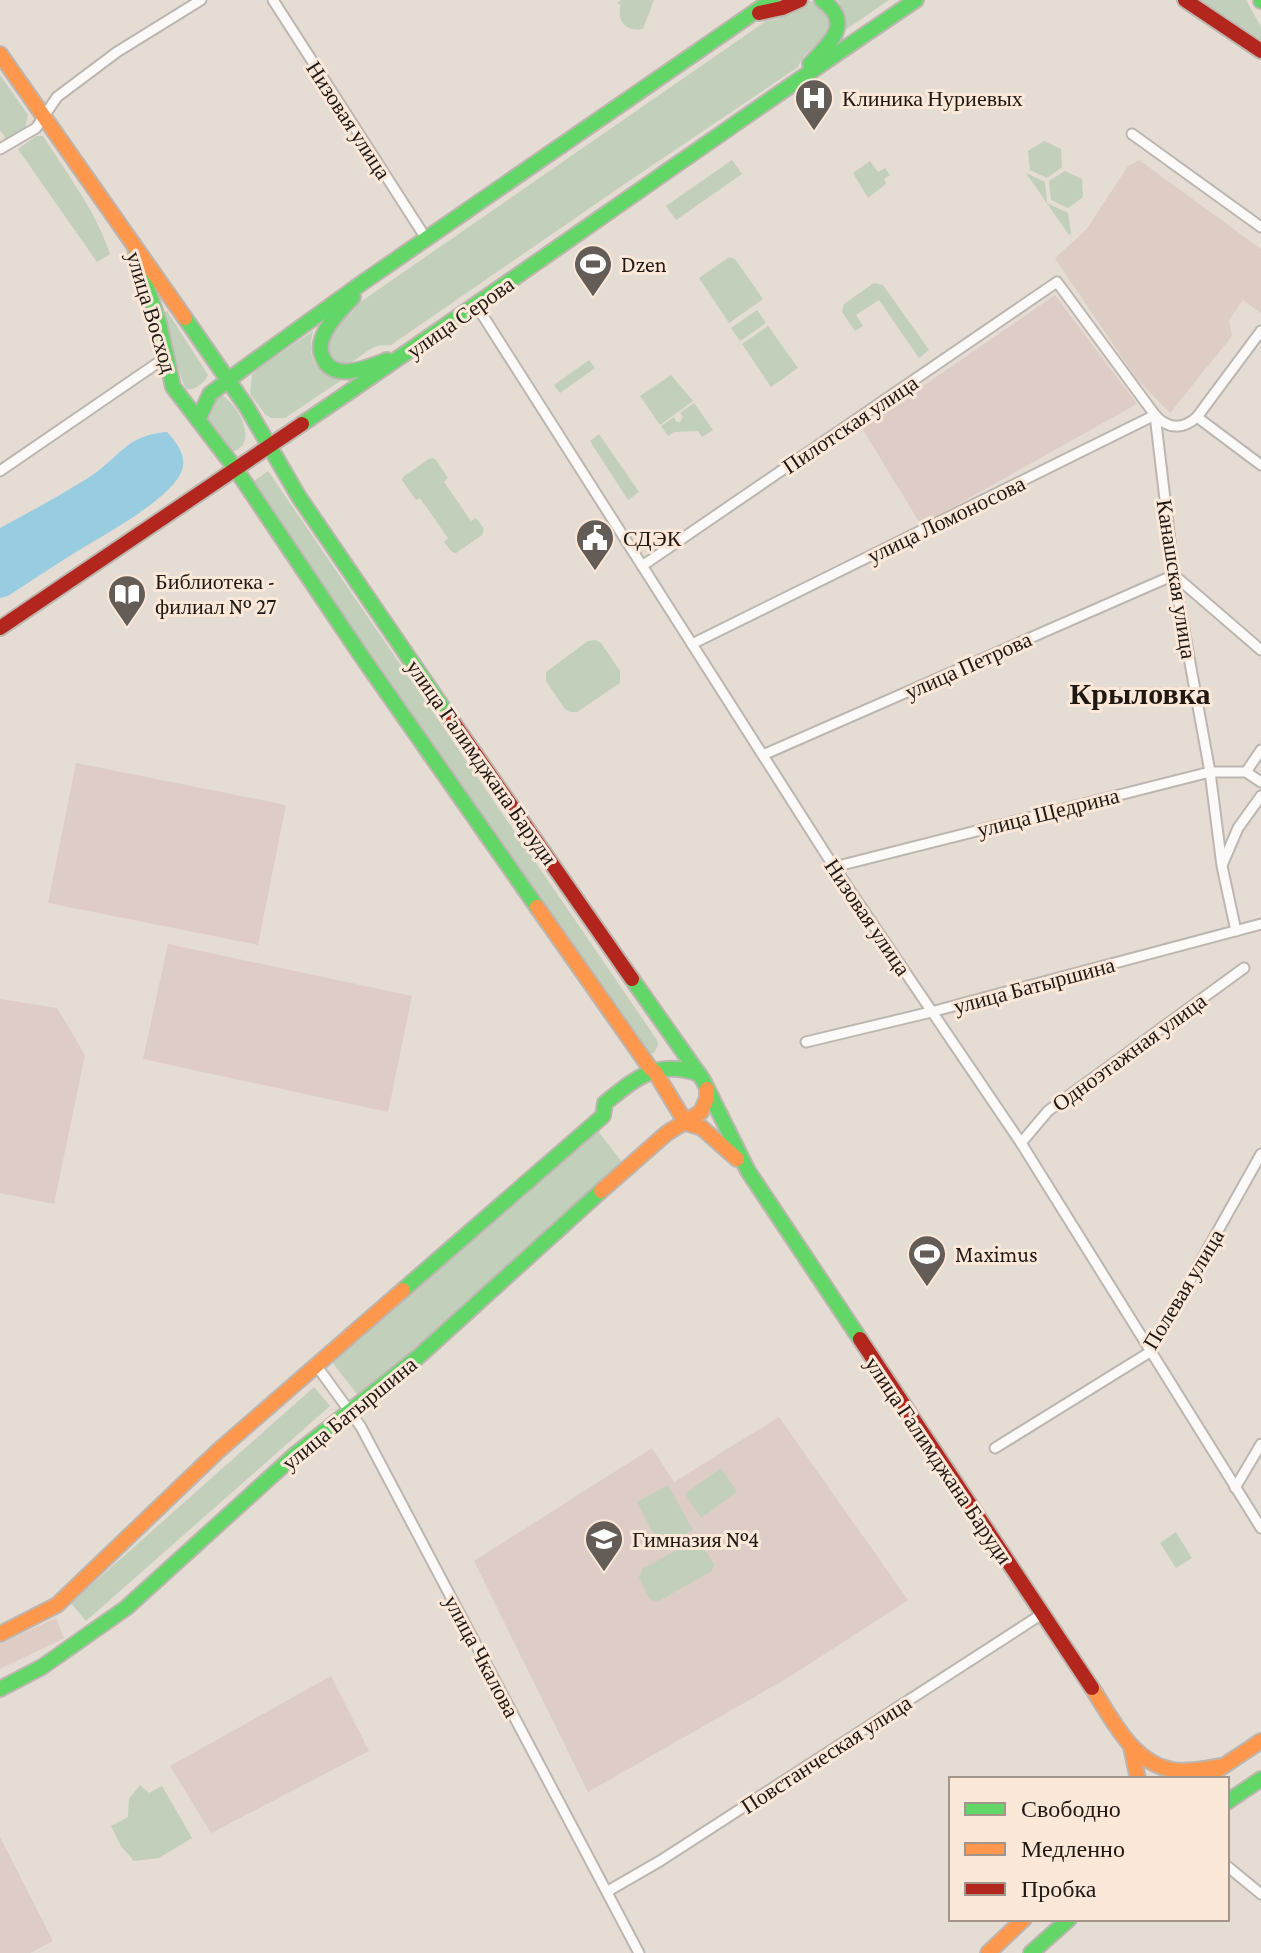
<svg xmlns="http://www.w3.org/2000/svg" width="1261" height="1953" viewBox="0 0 1261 1953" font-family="'Crimson Pro',serif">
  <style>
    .commercial { fill: #ddcdc4 }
    .education { fill: #decdc6 }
    .green { fill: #c1cfbb }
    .water { fill: #98cce0 }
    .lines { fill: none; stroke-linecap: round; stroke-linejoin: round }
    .street-casing { stroke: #bdb6b0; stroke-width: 13 }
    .fast-casing { stroke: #bdb6b0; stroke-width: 18 }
    .slow-casing { stroke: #bdb6b0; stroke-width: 18 }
    .jam-casing { stroke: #bdb6b0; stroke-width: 18 }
    .street { stroke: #fbfaf9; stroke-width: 9 }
    .fast { stroke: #63d668; stroke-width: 14 }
    .slow { stroke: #ff974d; stroke-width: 14 }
    .jam { stroke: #b3261e; stroke-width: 14 }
    .labels { text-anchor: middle; stroke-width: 6; stroke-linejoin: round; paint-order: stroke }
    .poi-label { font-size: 22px; fill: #1f1813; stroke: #fbe8d9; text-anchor: start }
    .street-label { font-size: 22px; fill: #1f1813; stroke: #fbe8d9 }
    .district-label { font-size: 30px; font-weight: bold; fill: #1f1813; stroke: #fbe8d9 }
  </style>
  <rect width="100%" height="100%" fill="#e5dcd4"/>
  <!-- commercial -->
  <g class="commercial">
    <path d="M1139 160 1261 249V311L1260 313 1243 300 1229 320 1232 336 1170 413 1136 378 1055 258 1086 230 1128 166Z"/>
    <path d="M56 1618 64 1638 0 1669V1644Z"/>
  </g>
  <!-- education -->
  <g class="education">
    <path d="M1055 295 1137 404 921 525 862 428Z"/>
    <path d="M76 763 286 805 258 945 48 903Z"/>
    <path d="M168 944 412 996 388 1112 143 1059Z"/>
    <path d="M0 999 57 1008 85 1055 54 1204 0 1193Z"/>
    <path d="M779 1417 908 1600 791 1676 588 1792 474 1561 652 1448 674 1482Z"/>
    <path d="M331 1676 369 1751 211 1833 170 1766Z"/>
    <path d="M0 1837 53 1941 30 1953H0Z"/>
  </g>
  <!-- green -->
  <g class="green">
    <path d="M621 0H654L643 29C626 32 616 21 621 5L617 3Z"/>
    <path d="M838 0H889L841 33 844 16Z"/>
    <path d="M1201 0H1246L1261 27V42Z"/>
    <path d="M810 1C819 4 826 9 829 17 838 39 815 44 804 56 803 58 798 66 798 67L629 181 391 345C386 346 381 345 377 346 358 353 351 374 329 357 319 321 343 329 359 303L766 21C770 20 775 20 780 18 792 13 797 3 810 1Z"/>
    <path d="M0 75 28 115 25 128 7 140 0 130Z"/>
    <path d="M36 136H43C67 174 96 211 110 254L97 262 18 149Z"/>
    <path d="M1044 141 1061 149 1062 167 1047 178 1030 170 1028 151Z"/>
    <path d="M732 160 742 174 676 220 666 206Z"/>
    <path d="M870 161 878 172 885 168 890 175 884 179 886 184 868 198 853 173Z"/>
    <path d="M1065 171 1082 179 1083 197 1068 208 1051 200 1049 181Z"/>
    <path d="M1026 173 1045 182 1047 203 1068 213 1071 234 1069 235Z"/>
    <path d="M729 257 735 259 763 299 729 323 699 278Z"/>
    <path d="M874 283 883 285 929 350 919 358 879 300 856 315 863 326 855 331 842 312 844 304Z"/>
    <path d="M757 310 766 323 740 341 731 328Z"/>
    <path d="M167 311 208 375C204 383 195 391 186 389L181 378 163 314Z"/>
    <path d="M768 326 798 368 771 387 742 344Z"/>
    <path d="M313 331C306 359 316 376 346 377L285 418H271L265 414 250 394 252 375 258 369Z"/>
    <path d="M589 360 595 368 560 393 554 385Z"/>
    <path d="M671 375 693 401 660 425 640 396Z"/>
    <path d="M223 396C239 406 260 445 231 452L209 422C208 411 211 400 223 396Z"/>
    <path d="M694 403 713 430 702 437 698 431 674 432 668 436 661 426 674 417 676 422H680L683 417 680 413Z"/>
    <path d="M599 434 639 492 628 500 590 441Z"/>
    <path d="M433 458 436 460 448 478 444 482 471 521 476 518 484 529 482 535 456 553 452 552 444 542 448 538 420 498 416 500 402 480 404 476 429 459Z"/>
    <path d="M268 471 657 1040 658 1045 654 1053 649 1054 642 1051 253 487V482Z"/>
    <path d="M595 640 601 643 620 671V683L577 712H570L565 709 546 681V672L588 641Z"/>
    <path d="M597 1130 622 1162 360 1398 332 1362Z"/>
    <path d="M314 1387 330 1406 86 1621 71 1603Z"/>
    <path d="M721 1468 737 1492 701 1518 685 1494Z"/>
    <path d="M668 1485 693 1530 661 1548 637 1502Z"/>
    <path d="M1176 1532 1192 1558 1176 1568 1160 1543Z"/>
    <path d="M692 1542 700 1543 714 1564 712 1571 657 1602 650 1599 639 1578 642 1569Z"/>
    <path d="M140 1785 149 1793 162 1786 192 1838 159 1858 134 1861 121 1846 111 1826 128 1817 129 1799Z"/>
  </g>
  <!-- water -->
  <path class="water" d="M167 432C176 442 187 455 182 470 173 498 102 536 76 552 53 566 31 581 8 596L0 598V528C30 512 59 496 88 478 120 458 125 435 167 432Z"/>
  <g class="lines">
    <!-- street casing -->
    <g class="street-casing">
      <g id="street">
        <path d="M273 0 427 240"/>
        <path d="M1132 134 1261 227"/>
        <path d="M0 149 36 128 57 97 117 52 201 0"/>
        <path d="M476 305 834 867 1021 1143 1261 1528"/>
        <path d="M1197 417 1261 465"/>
        <path d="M0 471 156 364"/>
        <path d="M642 566 1057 282 1155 415 1174 575 1210 772 1222 866 1236 931"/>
        <path d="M692 644 1155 415C1168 430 1184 429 1197 417L1261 331"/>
        <path d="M763 755 1174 575 1261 650"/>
        <path d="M1246 772 1261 750"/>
        <path d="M1223 863 1238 828 1261 796"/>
        <path d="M834 867 1210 772H1246L1261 782"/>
        <path d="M806 1042 931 1012 1261 924"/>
        <path d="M1021 1143 1048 1111 1244 968"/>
        <path d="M316 1365 361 1427 639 1953"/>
        <path d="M995 1448 1150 1352 1261 1154"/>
        <path d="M1235 1488 1261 1444"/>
        <path d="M1227 1866 1261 1894"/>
        <path d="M608 1891 660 1861 1042 1614"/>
      </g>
    </g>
    <!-- fast casing -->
    <g class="fast-casing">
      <g id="fast">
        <path d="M1261 0V1"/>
        <path d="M810 64C830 43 854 23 822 0"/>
        <path d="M136 254 159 323 173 387 235 468 360 654 537 907"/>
        <path d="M353 297C342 309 327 323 322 339 320 345 320 352 323 358 334 383 369 367 387 360"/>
        <path d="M185 318 246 406 299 497 448 715"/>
        <path d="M198 420 210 394 243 369 362 283 772 0"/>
        <path d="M302 424C508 285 709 139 916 0"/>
        <path d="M632 979 703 1080 748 1171 860 1339"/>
        <path d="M403 1290 603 1116 605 1103C636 1078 657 1059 699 1074"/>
        <path d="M0 1689 42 1667 126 1608 297 1453 418 1357 601 1191"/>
        <path d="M1227 1802 1261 1779"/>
        <path d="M1031 1953 1069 1919"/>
      </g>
    </g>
    <!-- slow casing -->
    <g class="slow-casing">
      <g id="slow">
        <path d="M0 54 185 318"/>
        <path d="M537 907 650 1068 655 1072 686 1123 702 1128 737 1159"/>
        <path d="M601 1191 667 1133 701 1112 707 1098V1089"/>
        <path d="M0 1634 57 1605 218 1451 403 1290"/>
        <path d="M1092 1688C1113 1720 1132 1763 1173 1770 1190 1773 1207 1768 1223 1766"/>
        <path d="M1131 1747 1138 1779"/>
        <path d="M1204 1779 1261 1741"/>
        <path d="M988 1953 1024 1919"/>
      </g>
    </g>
    <!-- jam casing -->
    <g class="jam-casing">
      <g id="jam">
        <path d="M1185 0 1261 51"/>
        <path d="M759 13 782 8 800 0"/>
        <path d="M0 628 302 424"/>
        <path d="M448 715 632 979"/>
        <path d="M860 1339 1092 1688"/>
      </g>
    </g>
    <!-- street -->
    <use href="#street" class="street"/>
    <!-- fast -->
    <use href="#fast" class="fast"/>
    <!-- slow -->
    <use href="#slow" class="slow"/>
    <!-- jam -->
    <use href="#jam" class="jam"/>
  </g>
  <!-- icons -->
  <defs>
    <g id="hospital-pin" transform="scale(2)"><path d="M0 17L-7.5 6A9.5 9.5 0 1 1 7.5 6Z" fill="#645d57" stroke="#fbe8d9"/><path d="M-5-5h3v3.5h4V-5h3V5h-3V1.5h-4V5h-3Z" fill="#fff"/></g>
    <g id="stadium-pin" transform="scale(2)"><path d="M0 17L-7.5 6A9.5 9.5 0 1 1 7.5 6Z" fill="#645d57" stroke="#fbe8d9"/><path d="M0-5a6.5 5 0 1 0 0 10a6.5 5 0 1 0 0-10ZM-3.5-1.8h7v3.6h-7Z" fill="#fff"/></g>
    <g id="civic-pin" transform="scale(2)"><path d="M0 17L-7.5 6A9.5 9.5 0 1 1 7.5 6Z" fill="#645d57" stroke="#fbe8d9"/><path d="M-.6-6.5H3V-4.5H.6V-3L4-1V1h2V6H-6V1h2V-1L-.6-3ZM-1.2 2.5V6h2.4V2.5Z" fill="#fff"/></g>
    <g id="library-pin" transform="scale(2)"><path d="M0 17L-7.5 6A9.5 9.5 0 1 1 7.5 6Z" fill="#645d57" stroke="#fbe8d9"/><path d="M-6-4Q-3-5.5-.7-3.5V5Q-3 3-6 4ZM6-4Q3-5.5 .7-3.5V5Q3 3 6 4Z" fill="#fff"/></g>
    <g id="school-pin" transform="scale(2)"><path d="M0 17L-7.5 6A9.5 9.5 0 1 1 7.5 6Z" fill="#645d57" stroke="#fbe8d9"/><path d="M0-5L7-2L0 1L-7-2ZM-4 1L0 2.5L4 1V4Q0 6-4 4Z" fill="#fff"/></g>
  </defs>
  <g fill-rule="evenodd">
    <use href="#hospital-pin" x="814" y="98"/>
    <use href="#stadium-pin" x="593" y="264"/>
    <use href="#civic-pin" x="595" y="538"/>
    <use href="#library-pin" x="127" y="594"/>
    <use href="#stadium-pin" x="927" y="1254"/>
    <use href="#school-pin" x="604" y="1539"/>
  </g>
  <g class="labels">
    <!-- poi labels -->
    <g class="poi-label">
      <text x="842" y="106">Клиника Нуриевых</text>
      <text x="621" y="272">Dzen</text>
      <text x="623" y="546">СДЭК</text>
      <text x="155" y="589">Библиотека -<tspan x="155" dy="25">филиал № 27</tspan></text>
      <text x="955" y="1262">Maximus</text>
      <text x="632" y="1547">Гимназия №4</text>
    </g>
    <!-- street labels -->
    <g class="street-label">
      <text transform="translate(349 120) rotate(57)" y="8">Низовая улица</text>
      <text transform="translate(152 312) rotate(73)" y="8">улица Восход</text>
      <text transform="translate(460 317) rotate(-35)" y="8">улица Серова</text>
      <text transform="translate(850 424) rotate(-34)" y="8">Пилотская улица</text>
      <text transform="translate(946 519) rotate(-26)" y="8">улица Ломоносова</text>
      <text transform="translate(1177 579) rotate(81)" y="8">Канашская улица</text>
      <text transform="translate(968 665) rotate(-24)" y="8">улица Петрова</text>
      <text transform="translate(482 762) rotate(55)" y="8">улица Галимджана Баруди</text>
      <text transform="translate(1048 812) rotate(-14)" y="8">улица Щедрина</text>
      <text transform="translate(868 917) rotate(56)" y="8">Низовая улица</text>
      <text transform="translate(1034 985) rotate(-15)" y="8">улица Батыршина</text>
      <text transform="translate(1129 1052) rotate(-36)" y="8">Одноэтажная улица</text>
      <text transform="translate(1183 1289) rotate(-59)" y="8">Полевая улица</text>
      <text transform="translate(349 1413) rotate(-39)" y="8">улица Батыршина</text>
      <text transform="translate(939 1460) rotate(56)" y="8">улица Галимджана Баруди</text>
      <text transform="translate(482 1656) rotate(62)" y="8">улица Чкалова</text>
      <text transform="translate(826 1754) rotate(-33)" y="8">Повстанческая улица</text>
    </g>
    <!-- district labels -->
    <g class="district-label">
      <text x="1140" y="704">Крыловка</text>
    </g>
  </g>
  <!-- legend -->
  <rect x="949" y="1777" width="280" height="144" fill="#fbe8d9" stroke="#a3958a" stroke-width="2"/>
  <rect x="965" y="1803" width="40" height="12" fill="#63d668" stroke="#a3958a" stroke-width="2"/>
  <text x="1021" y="1817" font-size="24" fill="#1f1813">Свободно</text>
  <rect x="965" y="1843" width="40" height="12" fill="#ff974d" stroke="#a3958a" stroke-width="2"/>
  <text x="1021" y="1857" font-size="24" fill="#1f1813">Медленно</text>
  <rect x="965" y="1883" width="40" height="12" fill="#b3261e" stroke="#a3958a" stroke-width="2"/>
  <text x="1021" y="1897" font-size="24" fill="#1f1813">Пробка</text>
</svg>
